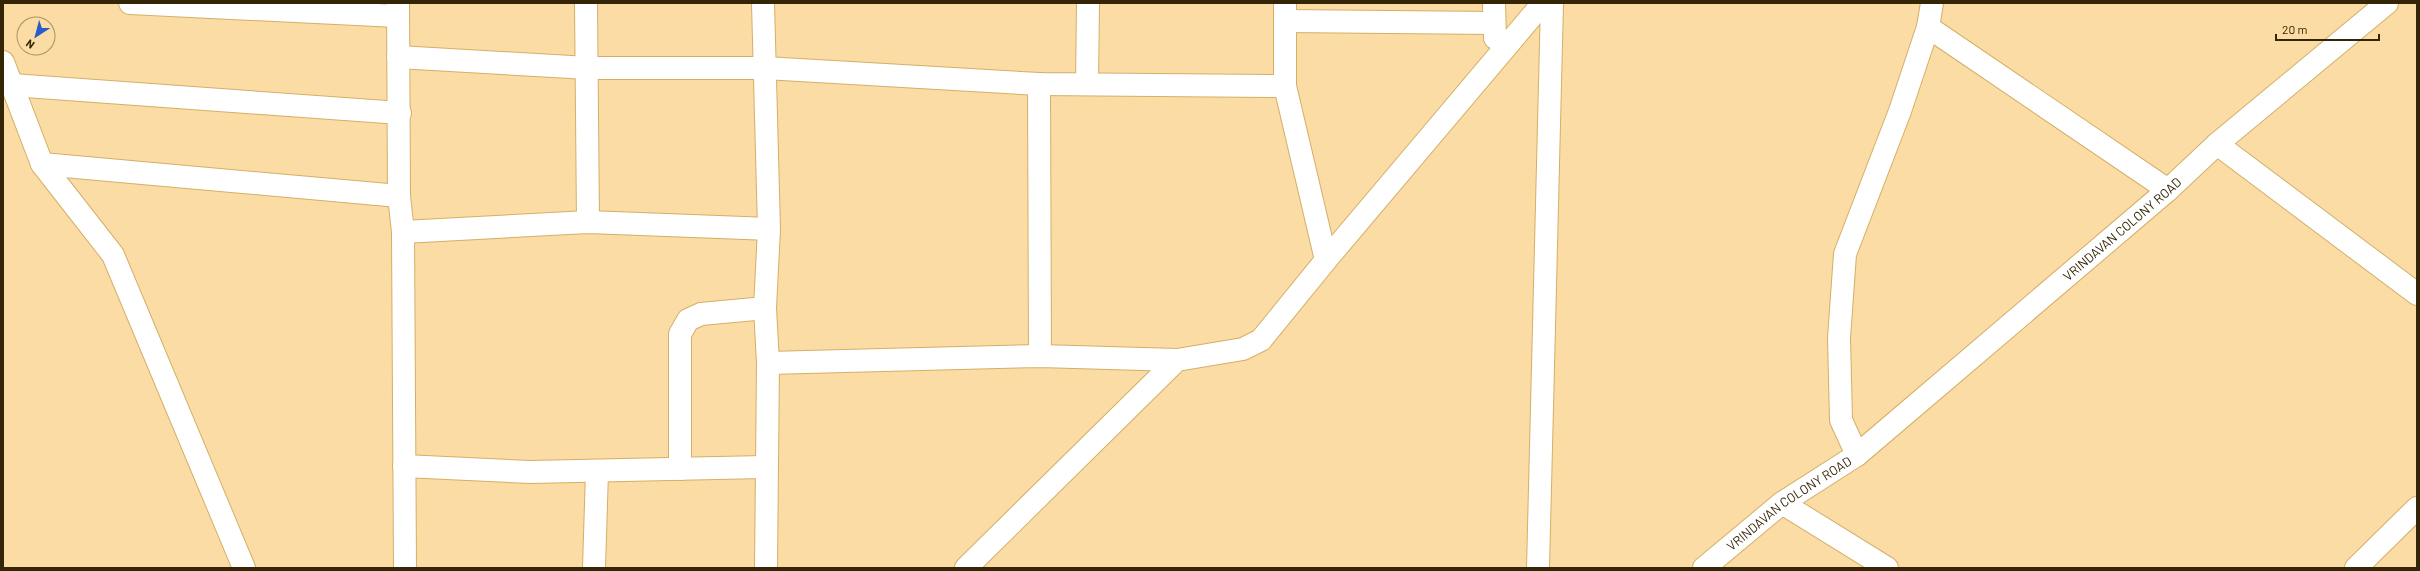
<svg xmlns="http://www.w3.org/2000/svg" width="2420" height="571" viewBox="0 0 2420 571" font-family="Barlow,sans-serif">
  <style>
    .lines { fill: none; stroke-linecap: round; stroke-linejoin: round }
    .minor-casing { stroke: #d4af68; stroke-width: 24 }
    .tertiary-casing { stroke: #d4af68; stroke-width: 24 }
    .minor { stroke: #fff; stroke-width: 22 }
    .tertiary { stroke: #fff; stroke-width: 22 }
    .labels { text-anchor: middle; stroke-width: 3.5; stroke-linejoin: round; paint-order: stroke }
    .street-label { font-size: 13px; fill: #332506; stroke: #fadca4 }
  </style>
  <rect width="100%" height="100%" fill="#fadca4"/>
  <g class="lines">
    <!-- minor casing -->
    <g class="minor-casing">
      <g id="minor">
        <path d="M130 3 397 16"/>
        <path d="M398 3 399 196 403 232 405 568"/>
        <path d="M586 3 588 222"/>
        <path d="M763 3 769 229 765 308 768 363 766 568"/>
        <path d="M1494 3 1495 38"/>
        <path d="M1285 21 1494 23"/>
        <path d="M1928 27 2168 190"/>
        <path d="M398 57 588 68H765L1039 84 1285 86V3"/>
        <path d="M3 62 42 164 113 255 244 568"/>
        <path d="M1039 84 1040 356"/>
        <path d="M1087 84 1088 3"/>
        <path d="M12 85 400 113"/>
        <path d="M1285 86 1326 260"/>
        <path d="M2217 144 2417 294"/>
        <path d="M42 164 399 196"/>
        <path d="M403 232 588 222 769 229"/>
        <path d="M768 363 1040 356 1177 360"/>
        <path d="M1857 455 1841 420 1839 338 1845 254 1900 111 1928 27 1932 3"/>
        <path d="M404 466 530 472 767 467"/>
        <path d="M680 469V334L688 320 701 314 765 308"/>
        <path d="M1782 503 1887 568"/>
        <path d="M594 568 597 472"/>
        <path d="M966 568 1177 360 1243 349 1261 340 1326 260 1543 3"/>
        <path d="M1538 568 1552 3"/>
        <path d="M2356 568 2417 508"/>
      </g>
    </g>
    <!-- tertiary casing -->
    <g class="tertiary-casing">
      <g id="tertiary">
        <path id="s1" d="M1704 568 1782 503 1857 455 2168 190 2217 144 2387 3"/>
      </g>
    </g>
    <!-- minor -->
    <use href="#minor" class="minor"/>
    <!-- tertiary -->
    <use href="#tertiary" class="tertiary"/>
  </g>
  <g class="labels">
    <!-- street labels -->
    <g class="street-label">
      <text dy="5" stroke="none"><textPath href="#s1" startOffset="539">VRINDAVAN COLONY ROAD</textPath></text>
      <text dy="5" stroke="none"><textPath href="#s1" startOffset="107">VRINDAVAN COLONY ROAD</textPath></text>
    </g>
  </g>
  <!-- border -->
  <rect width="2420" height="571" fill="none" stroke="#332506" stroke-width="8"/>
  <!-- north arrow -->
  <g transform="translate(36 36) rotate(216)"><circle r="19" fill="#fadca4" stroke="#aa9365"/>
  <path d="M0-3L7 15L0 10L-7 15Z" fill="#295cca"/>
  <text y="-6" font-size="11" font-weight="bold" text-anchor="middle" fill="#332506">N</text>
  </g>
  <!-- scale -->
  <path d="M2276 34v6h103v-6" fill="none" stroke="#332506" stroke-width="2"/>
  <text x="2282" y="34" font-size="12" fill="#332506" stroke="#fadca4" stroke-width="3" paint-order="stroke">20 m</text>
</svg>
